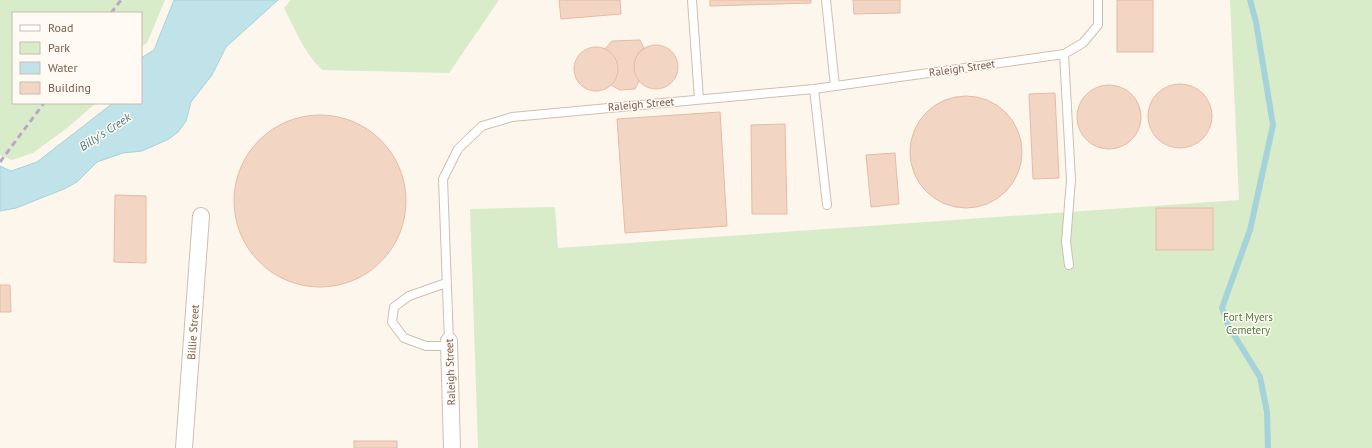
<svg xmlns="http://www.w3.org/2000/svg" width="1372" height="448" viewBox="0 0 1372 448" font-family="'PT Sans',sans-serif">
  <style>
    .green { fill: #d8ecc9 }
    .water { fill: #bfe3e8; stroke: #a5d3da }
    .lines { fill: none; stroke-linecap: round; stroke-linejoin: round }
    .stream { stroke: #a5d3da; stroke-width: 6 }
    .building { fill: #f3d5c3; stroke: #e6bba3 }
    .lane-casing { stroke: #d1beb0; stroke-width: 10 }
    .street-casing { stroke: #d1beb0; stroke-width: 18 }
    .lane { stroke: #fff; stroke-width: 8 }
    .street { stroke: #fff; stroke-width: 16 }
    .rail { stroke: #b9a8c9; stroke-width: 3; stroke-dasharray: 6 4; stroke-linecap: butt }
    .labels { text-anchor: middle; stroke-width: 3; stroke-linejoin: round; paint-order: stroke }
    .street-label { font-size: 11px; fill: #7a5c4d; stroke: #fffaf3 }
    .park-label { font-size: 11px; fill: #537a41; stroke: #fffaf3 }
    .water-label { font-size: 12px; font-style: italic; fill: #437c86; stroke: #fffaf3 }
  </style>
  <rect width="100%" height="100%" fill="#fdf6ec"/>
  <!-- green -->
  <g class="green">
    <path d="M0 0H165L147 43 141 47V13H13V103H96L67 128 33 153 12 160 0 155Z"/>
    <path d="M291 0H499L449 73 322 70C304 53 295 29 284 8Z"/>
    <path d="M1230 0H1372V448H478L470 209 555 207 558 248 1239 200Z"/>
  </g>
  <!-- water -->
  <path class="water" d="M174 0H278L226 47 212 75 191 102 186 121 178 132 169 139 142 151 123 153 97 162 77 182 64 189 16 208 0 211V166L11 171 37 162 113 103H141V58L154 50Z"/>
  <g class="lines">
    <!-- stream -->
    <path class="stream" d="M1250 0 1256 22 1273 125 1250 230 1222 308 1229 327 1260 377 1267 412 1268 448"/>
  </g>
  <!-- building -->
  <g class="building">
    <path d="M559 0H620L621 14 561 19Z"/>
    <path d="M710 0H811V3L710 6Z"/>
    <path d="M853 0H900V13L854 14Z"/>
    <rect x="1117" y="0" width="36" height="52"/>
    <path d="M640 40 644 48 638 53 634 67 639 81 635 89 620 90 611 85 618 72 615 58 605 49 612 41Z"/>
    <circle cx="656" cy="67" r="22"/>
    <circle cx="596" cy="69" r="22"/>
    <circle cx="1180" cy="116" r="32"/>
    <circle cx="1109" cy="117" r="32"/>
    <path d="M1055 93 1059 178 1033 179 1029 94Z"/>
    <circle cx="966" cy="152" r="56"/>
    <path d="M720 112 727 226 625 233 617 119Z"/>
    <circle cx="320" cy="201" r="86"/>
    <path d="M785 124 787 214H752L751 125Z"/>
    <path d="M895 153 899 204 871 207 866 155Z"/>
    <path d="M115 195 146 196V263L114 262Z"/>
    <rect x="1156" y="208" width="57" height="42"/>
    <path d="M0 285H10L11 312H0Z"/>
    <rect x="354" y="441" width="43" height="7"/>
  </g>
  <g class="lines">
    <!-- lane casing -->
    <g class="lane-casing">
      <g id="lane">
        <path d="M692 0 699 99"/>
        <path d="M826 0 835 86"/>
        <path d="M1064 54 1071 180 1066 242 1069 265"/>
        <path d="M814 89 827 205"/>
        <path d="M446 283 409 296 394 307 392 322 404 338 426 346H449"/>
        <path d="M449 341 443 179 458 149 482 126 512 117 814 89 1064 54 1083 43 1098 25V0"/>
      </g>
    </g>
    <!-- street casing -->
    <g class="street-casing">
      <g id="street">
        <path d="M449 341 452 448"/>
        <path d="M184 448 201 216"/>
      </g>
    </g>
    <!-- lane -->
    <use href="#lane" class="lane"/>
    <!-- street -->
    <use href="#street" class="street"/>
    <!-- rail -->
    <g class="rail">
      <path d="M111 13 121 0"/>
      <path d="M0 162 44 103"/>
    </g>
  </g>
  <g class="labels">
    <!-- street labels -->
    <g class="street-label">
      <text transform="translate(962 68) rotate(-8)" y="4">Raleigh Street</text>
      <text transform="translate(641 104) rotate(-5)" y="4">Raleigh Street</text>
      <text transform="translate(193 332) rotate(-86)" y="4">Billie Street</text>
      <text transform="translate(450 372) rotate(-92)" y="4">Raleigh Street</text>
    </g>
    <!-- park labels -->
    <g class="park-label">
      <text x="1248" y="321">Fort Myers<tspan x="1248" dy="13">Cemetery</tspan></text>
    </g>
    <!-- water labels -->
    <g class="water-label">
      <text transform="translate(105 132) rotate(-33)" y="4">Billy's Creek</text>
    </g>
  </g>
  <!-- legend -->
  <rect x="12" y="12" width="130" height="92" fill="#fffaf3" stroke="#cabbb1"/>
  <rect x="20" y="25" width="20" height="6" fill="#ffffff" stroke="#cabbb1"/>
  <text x="48" y="32" font-size="12" fill="#7a5c4d">Road</text>
  <rect x="20" y="42" width="20" height="12" fill="#d8ecc9" stroke="#cabbb1"/>
  <text x="48" y="52" font-size="12" fill="#7a5c4d">Park</text>
  <rect x="20" y="62" width="20" height="12" fill="#bfe3e8" stroke="#cabbb1"/>
  <text x="48" y="72" font-size="12" fill="#7a5c4d">Water</text>
  <rect x="20" y="82" width="20" height="12" fill="#f3d5c3" stroke="#cabbb1"/>
  <text x="48" y="92" font-size="12" fill="#7a5c4d">Building</text>
</svg>
